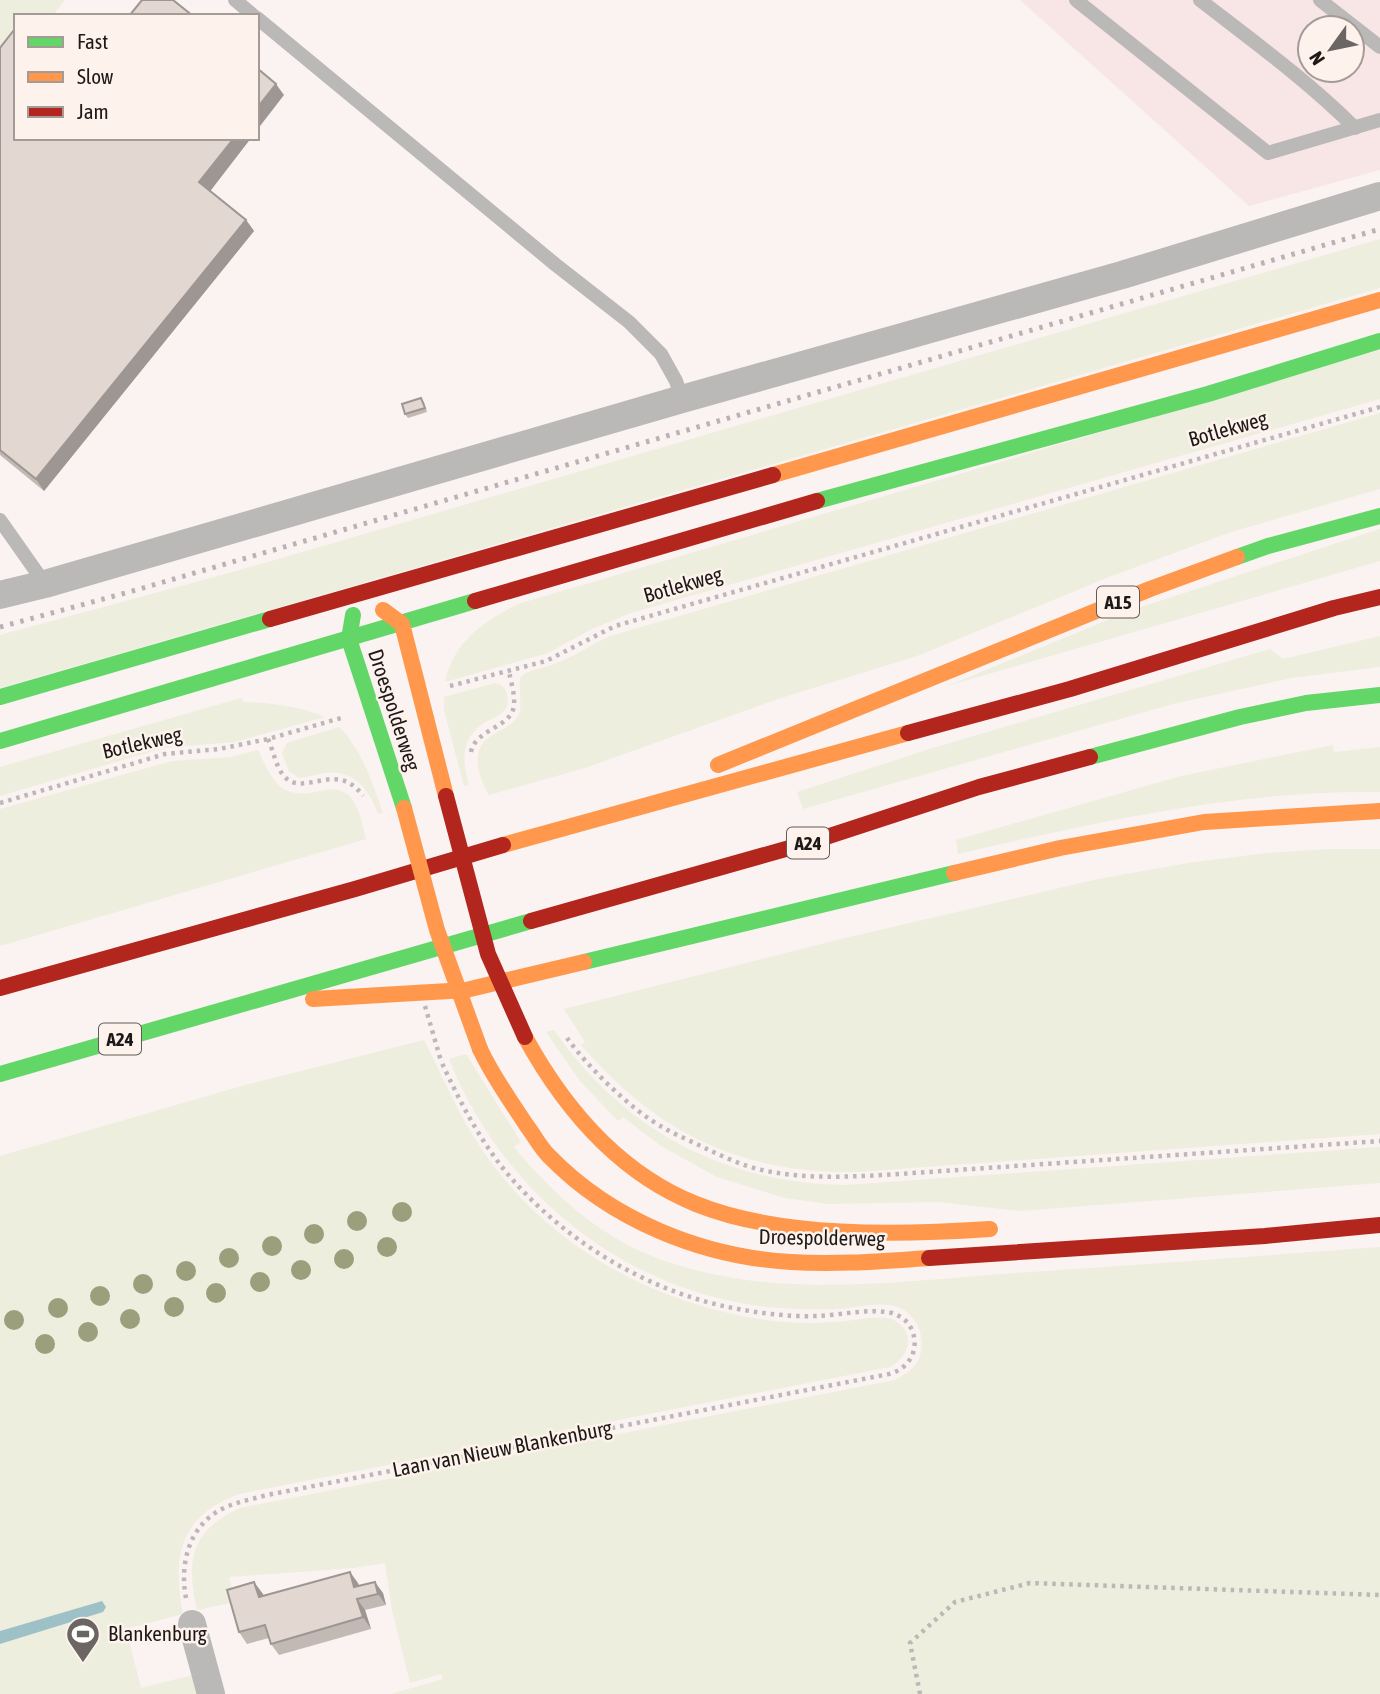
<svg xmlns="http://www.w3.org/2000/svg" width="1380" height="1694" viewBox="0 0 1380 1694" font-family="'Asap Condensed',sans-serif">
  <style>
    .industrial { fill: #f8e6e7; fill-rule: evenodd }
    .green { fill: #edeede }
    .water { fill: #9ec1c7 }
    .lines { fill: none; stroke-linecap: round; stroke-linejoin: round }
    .path { stroke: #bcb8b7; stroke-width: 4.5; stroke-dasharray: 3.5 5; stroke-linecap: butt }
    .lane { stroke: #bbb8b8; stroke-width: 14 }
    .street { stroke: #bbb8b8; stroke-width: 28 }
    .fast { stroke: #63d668; stroke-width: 16 }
    .slow { stroke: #ff974d; stroke-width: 16 }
    .jam { stroke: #b3261e; stroke-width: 16 }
    .rail { stroke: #b8b3b2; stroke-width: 5; stroke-dasharray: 3.5 7; stroke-linecap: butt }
    .path-bridge { stroke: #bcb8b7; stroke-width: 4.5; stroke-dasharray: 3.5 5; stroke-linecap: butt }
    .slow-bridge { stroke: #ff974d; stroke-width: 16 }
    .jam-bridge { stroke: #b3261e; stroke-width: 16 }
    .tree { fill: #9b9f7b }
    .wall { fill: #c2b9b4 }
    .shaded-wall { fill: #9e9692 }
    .building { fill: #e2d7d1; stroke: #9e9692; stroke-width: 2 }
    .labels { text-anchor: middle; stroke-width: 5; stroke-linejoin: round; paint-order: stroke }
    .shield { fill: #fef2ed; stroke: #615a57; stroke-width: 2 }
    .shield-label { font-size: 19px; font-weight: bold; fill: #1e1917 }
    .street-label { font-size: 21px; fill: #1e1917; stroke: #fef2ed }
    .poi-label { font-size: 21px; fill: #1e1917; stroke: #fef2ed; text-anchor: start }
  </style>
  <rect width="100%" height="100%" fill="#faf3f1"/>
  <!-- industrial -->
  <path class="industrial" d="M1020 0H1380V170L1249 206ZM1310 28H1352V70H1310Z"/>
  <!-- green -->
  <g class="green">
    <path d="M0 0H65L52 16H16V61L0 80Z"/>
    <path d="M1380 239V288L0 688V635L240 570Z"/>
    <path d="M1380 350V399L631 613 592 629 548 653 445 682C454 641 483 622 518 604Z"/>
    <path d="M1380 413V489L1231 532 1109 577 917 656 781 698 585 768 489 795C477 775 469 747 494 734 504 728 514 725 519 714 523 704 517 683 521 677 527 670 544 668 552 665 572 658 591 645 610 636Z"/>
    <path d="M1380 529V561L947 686 1132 610Z"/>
    <path d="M1380 636V667L1291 678 1173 704 803 809 797 792 936 747 1270 649 1283 659Z"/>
    <path d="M495 683C507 685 509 697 507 707 501 716 493 718 484 723 460 738 462 762 469 785L464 786 444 710V697Z"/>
    <path d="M241 698 244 702C274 703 298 706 325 717L234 742 164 748 0 796V767Z"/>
    <path d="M339 727C362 750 372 782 383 813L378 814C370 791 354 769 326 773 317 774 308 777 299 778L289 771 282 753 287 743Z"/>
    <path d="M1333 745 1334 752 1380 747V792C1236 790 1098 822 958 854L956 840 1181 776Z"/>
    <path d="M258 750C273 783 281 800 321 791 330 789 339 788 347 794 359 803 362 825 366 839L0 946V809L172 761 231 757Z"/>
    <path d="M1330 849H1380V1134L857 1172C740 1174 656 1132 581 1045L585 1042 564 1009 841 939 1098 879 1194 862 1268 853Z"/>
    <path d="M554 1030C624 1131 724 1183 846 1185L1380 1147V1183L1020 1211 937 1202 829 1204 785 1198 717 1177 661 1146 623 1117 618 1121 580 1081 546 1032Z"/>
    <path d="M424 1040C441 1073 455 1107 475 1139 539 1241 648 1303 765 1320 787 1323 811 1324 834 1322 852 1321 874 1315 892 1319 916 1331 911 1356 890 1367L239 1494C179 1516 172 1557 183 1614L126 1629 141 1688 197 1674 203 1694H0V1644L105 1610 102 1601 0 1631V1156L245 1085Z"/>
    <path d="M466 1054 521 1142 514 1147C557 1199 608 1244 674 1264 784 1299 902 1281 1015 1273 1137 1265 1258 1256 1380 1247V1694H391L443 1679 441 1674 410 1683 392 1610 385 1563 353 1568 229 1577 235 1602 197 1610C186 1561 190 1531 240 1508L895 1380C902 1376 911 1371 916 1364 929 1344 919 1314 897 1307 880 1301 856 1308 838 1309 816 1310 792 1309 769 1307 625 1292 502 1193 449 1059Z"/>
  </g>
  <!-- water -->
  <path class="water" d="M102 1601 106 1607 103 1612 0 1644V1631Z"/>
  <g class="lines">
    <!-- path -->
    <g class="path">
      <path d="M450 686 546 661 615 626 1380 407"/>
      <path d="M268 739C273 750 276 766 283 775 303 800 336 758 363 796"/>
      <path d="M471 752C476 728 512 728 514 705 515 694 511 682 509 672"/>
      <path d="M0 803 165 754 219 749 268 739 341 718"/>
      <path d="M567 1038C588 1067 632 1111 664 1128 678 1136 693 1142 707 1149 724 1157 743 1166 762 1170 802 1179 843 1177 884 1175L1380 1141"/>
      <path d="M186 1598C180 1567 187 1532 215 1513 230 1503 249 1500 267 1495L889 1374C909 1369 920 1350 912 1330 908 1321 901 1316 892 1313 869 1308 841 1315 818 1316 788 1317 757 1313 728 1307 646 1290 567 1242 512 1179 482 1145 460 1102 441 1061"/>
      <path d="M920 1694 910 1643 955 1602 1030 1583 1380 1595"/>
    </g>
    <!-- lane -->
    <g class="lane">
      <path d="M235 0 254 16"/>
      <path d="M1076 0 1268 153 1380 120"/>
      <path d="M1200 0C1253 41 1308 81 1355 128"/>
      <path d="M1320 0 1380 47"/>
      <path d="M257 18 556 265 629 322 661 354 676 381 682 399"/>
      <path d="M0 520 45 584"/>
    </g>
    <!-- street -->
    <g class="street">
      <path d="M0 595 45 584 682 399 1122 275 1380 196"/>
      <path d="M192 1624 211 1694"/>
    </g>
    <!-- fast -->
    <g class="fast">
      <path d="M817 501 1208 394 1380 341"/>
      <path d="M1237 557 1268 546 1380 516"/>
      <path d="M353 615 349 639 404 808"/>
      <path d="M0 697 270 619"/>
      <path d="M0 741 475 601"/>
      <path d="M1090 757 1240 717 1306 703 1380 695"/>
      <path d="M584 962 954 873"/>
      <path d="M0 1074 531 921"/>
    </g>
    <!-- slow -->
    <g class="slow">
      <path d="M773 475 1380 300"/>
      <path d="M383 610 402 624 446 796"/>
      <path d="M718 765 1150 589 1237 557"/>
      <path d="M503 845 908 733"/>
      <path d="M954 873 1060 848 1204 822 1380 811"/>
      <path d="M313 999 466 990 584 962"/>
      <path d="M525 1037C564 1108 619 1173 696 1204 780 1238 900 1235 990 1229"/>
      <path d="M480 1049C493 1077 510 1100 527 1126 534 1135 540 1147 549 1156 611 1220 702 1257 791 1262 837 1265 883 1261 929 1258"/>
    </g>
    <!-- jam -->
    <g class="jam">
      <path d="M475 601 817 501"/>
      <path d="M270 619 773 475"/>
      <path d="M908 733 1070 689 1334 608 1380 597"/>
      <path d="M531 921 814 841 979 787 1090 757"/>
      <path d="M0 988 355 889 503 845"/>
      <path d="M929 1258 1265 1236 1380 1225"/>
    </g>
    <!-- rail -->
    <path class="rail" d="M0 627 129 592 1380 229"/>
    <!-- path-bridge -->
    <path class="path-bridge" d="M425 1006 441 1061"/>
    <!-- slow-bridge -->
    <path class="slow-bridge" d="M404 808 437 930 480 1049"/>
    <!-- jam-bridge -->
    <path class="jam-bridge" d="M446 796 488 954 525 1037"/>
  </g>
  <!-- trees -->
  <g class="tree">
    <circle cx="402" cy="1212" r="10"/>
    <circle cx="357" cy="1221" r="10"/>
    <circle cx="314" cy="1234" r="10"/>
    <circle cx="272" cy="1246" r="10"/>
    <circle cx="387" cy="1247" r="10"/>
    <circle cx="229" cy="1258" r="10"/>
    <circle cx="344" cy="1259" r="10"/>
    <circle cx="301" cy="1270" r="10"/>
    <circle cx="186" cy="1271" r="10"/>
    <circle cx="260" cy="1282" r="10"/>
    <circle cx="143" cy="1284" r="10"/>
    <circle cx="216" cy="1293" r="10"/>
    <circle cx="100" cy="1296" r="10"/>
    <circle cx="174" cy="1307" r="10"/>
    <circle cx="58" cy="1308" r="10"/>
    <circle cx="130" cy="1319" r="10"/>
    <circle cx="14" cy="1320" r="10"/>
    <circle cx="88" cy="1332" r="10"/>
    <circle cx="45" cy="1344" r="10"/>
  </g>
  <!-- wall -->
  <g class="wall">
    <path d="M0 48 16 138H251L210 191 246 220 254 231 44 491 0 455Z"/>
    <path d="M421 398 424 402 427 412 408 418 405 414Z"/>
    <path d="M254 1582 263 1596 358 1583 359 1586 383 1593 386 1605 365 1610 371 1629 279 1655 271 1644 269 1638 247 1644 239 1632Z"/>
  </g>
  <!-- shaded-wall -->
  <g class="shaded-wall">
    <path d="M276 84 284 95 257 130V108Z"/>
    <path d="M234 138H251L208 194 199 182Z"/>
    <path d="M246 220 254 231 44 491 36 479Z"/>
    <path d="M350 1572 358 1583 362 1598 354 1587Z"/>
    <path d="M254 1582 263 1594 267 1609 259 1597Z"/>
    <path d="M375 1582 383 1593 386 1605 378 1594Z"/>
    <path d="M357 1599 365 1610 371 1629 363 1617Z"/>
  </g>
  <!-- building -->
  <g class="building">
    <path d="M142 0H173L193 16H129Z"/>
    <path d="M14 30 16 31V138H234L199 182 246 220 36 479 0 450V48Z"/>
    <path d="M257 68 276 84 257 108Z"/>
    <path d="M421 398 425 408 405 414 402 404Z"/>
    <path d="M350 1572 354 1587 375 1582 378 1594 357 1599 363 1617 271 1644 265 1625 239 1632 227 1590 254 1582 259 1597Z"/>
  </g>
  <!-- icons -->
  <defs>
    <g id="stadium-pin" transform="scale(1.75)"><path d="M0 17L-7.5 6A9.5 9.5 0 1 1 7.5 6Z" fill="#6b6563" stroke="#fef2ed"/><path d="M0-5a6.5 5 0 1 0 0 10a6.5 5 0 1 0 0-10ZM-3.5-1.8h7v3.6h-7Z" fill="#fff"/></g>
  </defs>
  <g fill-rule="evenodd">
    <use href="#stadium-pin" x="83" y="1634"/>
  </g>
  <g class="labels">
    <!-- shield labels -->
    <g class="shield">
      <rect x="1097" y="586.5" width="42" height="31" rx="5"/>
      <rect x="787" y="827.5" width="42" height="31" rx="5"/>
      <rect x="99" y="1023.5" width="42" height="31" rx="5"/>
    </g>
    <g class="shield-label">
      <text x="1118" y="609">A15</text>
      <text x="808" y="850">A24</text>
      <text x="120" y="1046">A24</text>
    </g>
    <!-- street labels -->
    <g class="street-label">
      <text transform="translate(1228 429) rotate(-16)" y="7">Botlekweg</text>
      <text transform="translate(683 585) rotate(-16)" y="7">Botlekweg</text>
      <text transform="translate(394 710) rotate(72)" y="7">Droespolderweg</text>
      <text transform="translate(142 743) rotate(-13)" y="7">Botlekweg</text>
      <text transform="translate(822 1238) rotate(1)" y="7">Droespolderweg</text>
      <text transform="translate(502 1449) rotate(-11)" y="7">Laan van Nieuw Blankenburg</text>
    </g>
    <!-- poi labels -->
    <g class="poi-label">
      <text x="108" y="1641">Blankenburg</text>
    </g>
  </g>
  <!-- legend -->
  <rect x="14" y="14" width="245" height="126" fill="#fef2ed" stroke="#a49b97" stroke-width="2"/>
  <rect x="28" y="37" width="35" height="10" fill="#63d668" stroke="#a49b97" stroke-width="2"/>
  <text x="77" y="49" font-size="21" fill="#1e1917">Fast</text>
  <rect x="28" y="72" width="35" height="10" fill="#ff974d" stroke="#a49b97" stroke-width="2"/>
  <text x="77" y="84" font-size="21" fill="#1e1917">Slow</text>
  <rect x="28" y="107" width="35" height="10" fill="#b3261e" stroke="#a49b97" stroke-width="2"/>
  <text x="77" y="119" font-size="21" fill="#1e1917">Jam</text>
  <!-- north arrow -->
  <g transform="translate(1331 49) rotate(237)"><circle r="33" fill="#fef2ed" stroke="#a49b97" stroke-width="2"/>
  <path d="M0-5L12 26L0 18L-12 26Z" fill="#6b6563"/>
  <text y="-10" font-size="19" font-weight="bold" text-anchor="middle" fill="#1e1917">N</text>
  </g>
</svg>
